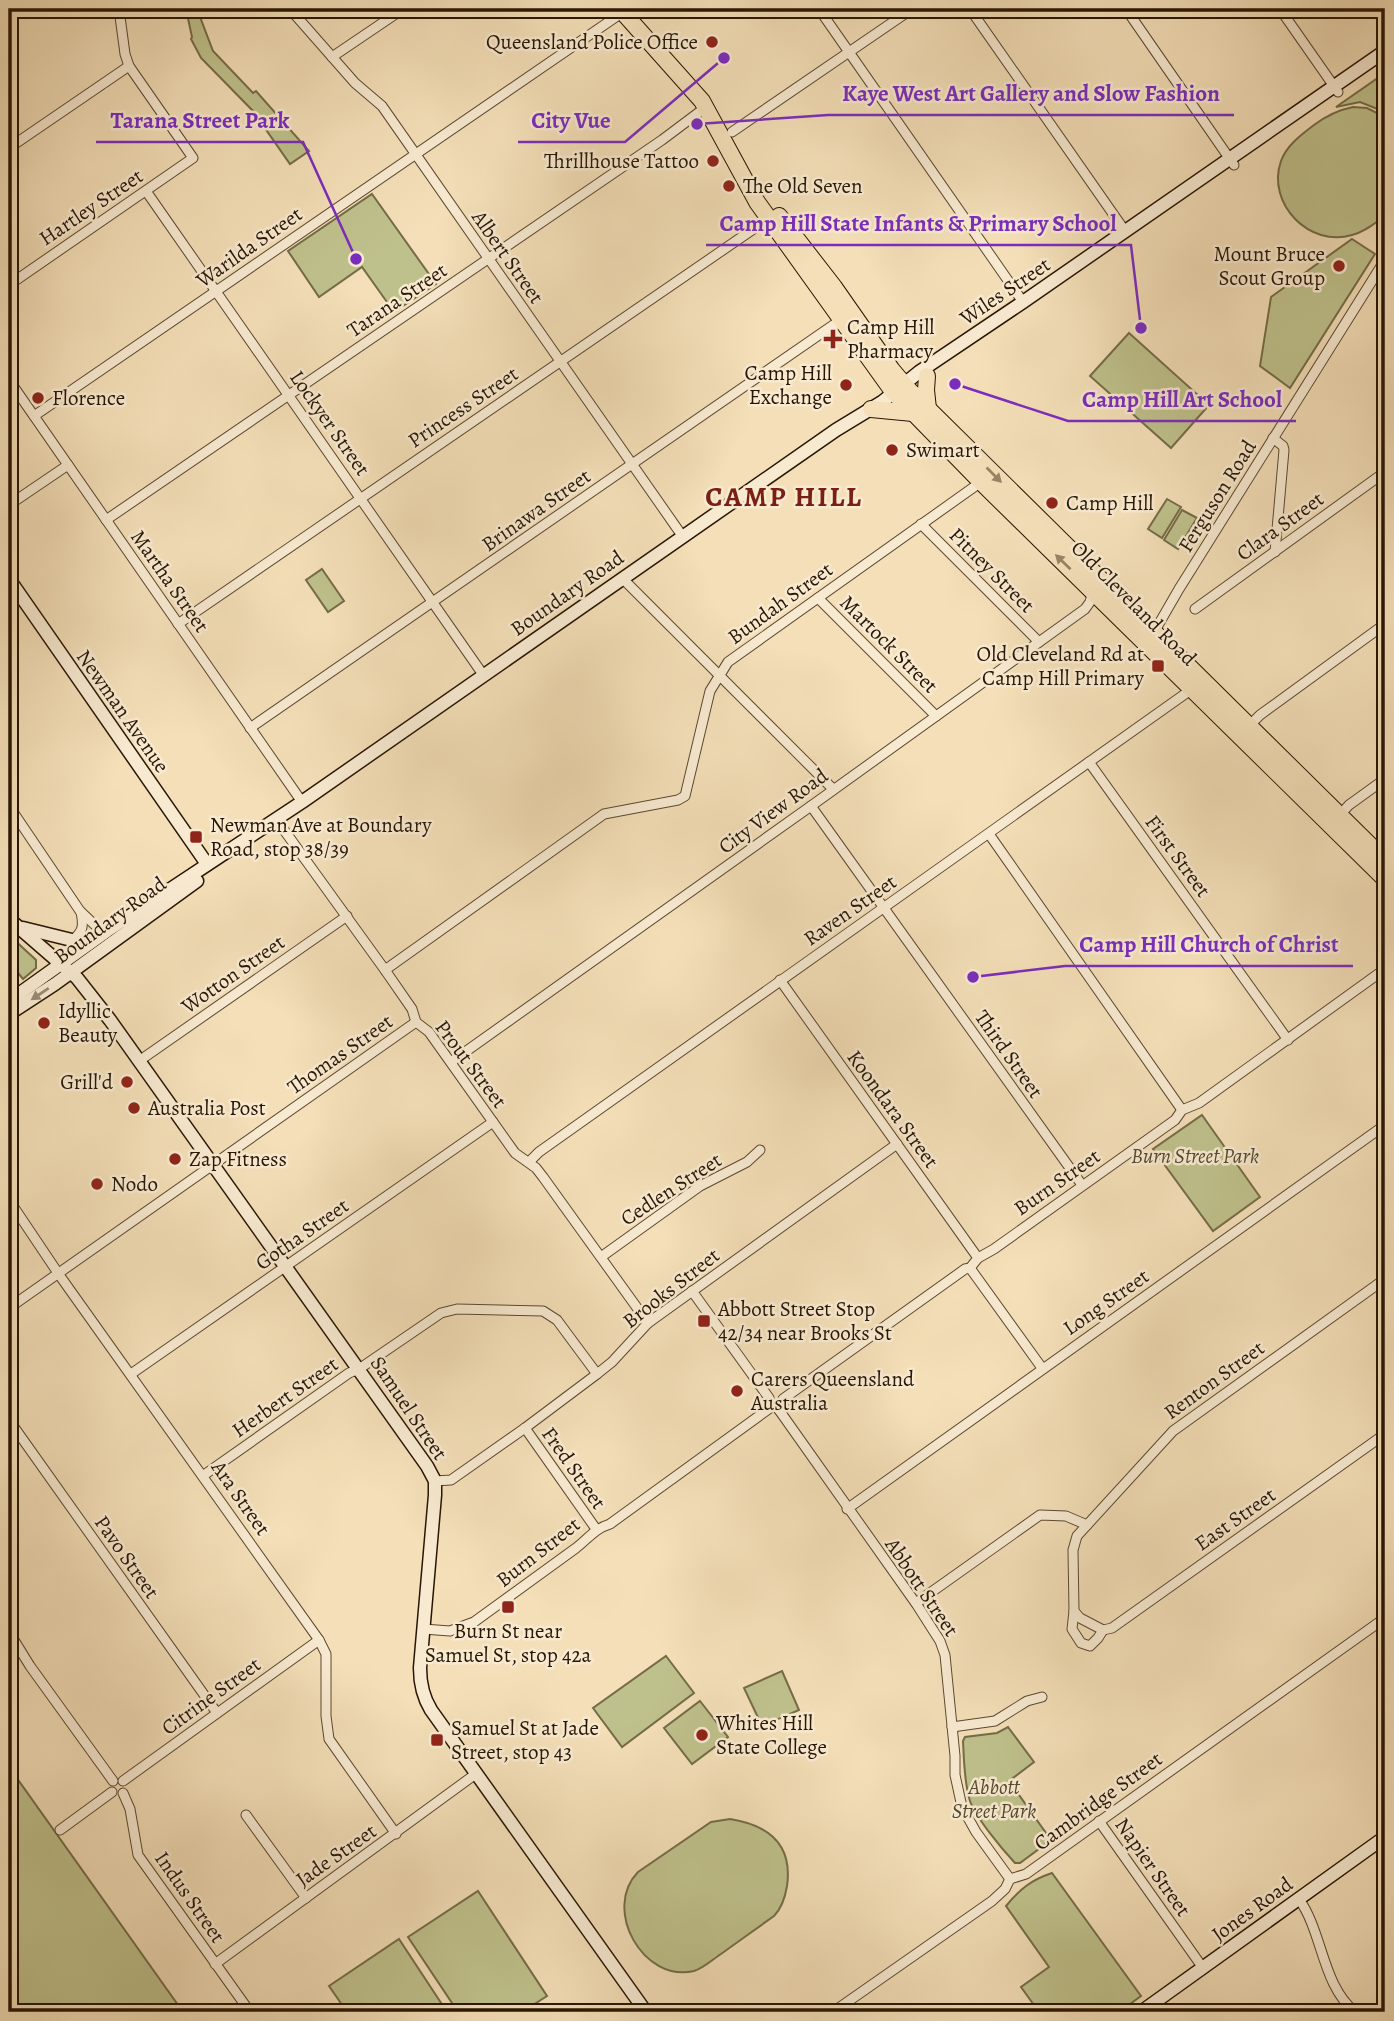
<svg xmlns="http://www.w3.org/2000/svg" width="1394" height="2021" viewBox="0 0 1394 2021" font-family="Alegreya,serif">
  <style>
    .green { fill: #bfc18c; stroke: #746c48; stroke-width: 2 }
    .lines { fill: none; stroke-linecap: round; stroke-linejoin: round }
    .street-casing { stroke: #5b4831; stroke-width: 11 }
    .secondary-casing { stroke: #281604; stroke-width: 15 }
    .highway-casing { stroke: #281604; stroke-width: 18 }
    .street { stroke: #f8ead1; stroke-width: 9 }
    .secondary { stroke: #f8ead1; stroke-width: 12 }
    .highway { stroke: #f4dfb8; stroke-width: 16 }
    .oneway { fill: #988567 }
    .oneway2 { fill: #9a8b75 }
    .poi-dot { fill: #8f2418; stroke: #f8ead1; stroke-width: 2.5 }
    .labels { text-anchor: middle; stroke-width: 5; stroke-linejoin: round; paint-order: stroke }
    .poi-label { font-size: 21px; fill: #281604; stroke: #f8ead1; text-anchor: start }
    .street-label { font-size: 21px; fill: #281604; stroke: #f8ead1 }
    .park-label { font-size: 21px; font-style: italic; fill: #55492d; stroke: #f8ead1 }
    .district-label { font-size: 28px; font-weight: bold; letter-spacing: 2px; fill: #7a1f14; stroke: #f8ead1 }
    .leader { fill: none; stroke: #7b2cbf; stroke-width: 2.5 }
    .callout-dot { fill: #7b2cbf; stroke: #f8ead1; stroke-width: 2.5 }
    .callout-label { font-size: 23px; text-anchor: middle; font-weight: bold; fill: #7b2cbf; stroke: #f8ead1; stroke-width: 5; stroke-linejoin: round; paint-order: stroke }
  </style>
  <rect width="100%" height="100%" fill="#f4dfb8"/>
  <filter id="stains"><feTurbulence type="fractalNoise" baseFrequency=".00286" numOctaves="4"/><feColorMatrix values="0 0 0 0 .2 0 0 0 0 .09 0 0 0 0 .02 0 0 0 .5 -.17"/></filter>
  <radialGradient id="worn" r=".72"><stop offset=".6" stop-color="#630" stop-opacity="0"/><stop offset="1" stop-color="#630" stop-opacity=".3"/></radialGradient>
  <!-- green -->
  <g class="green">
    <path d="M186 9H197L213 51 253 93 256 91 309 151 290 164 253 111 201 58 191 39 192 37Z"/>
    <path d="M1385 73V112L1360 102 1336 107Z"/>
    <path d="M1353 107 1367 108 1385 117V216C1375 223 1365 232 1352 235 1310 248 1266 204 1281 161 1287 145 1301 135 1314 125 1326 116 1338 110 1353 107Z"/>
    <path d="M372 194 436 284 394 312 362 267 319 297 288 251Z"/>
    <path d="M1352 239 1375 254 1290 388 1260 366 1271 297Z"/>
    <path d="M1129 333 1209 405 1171 448 1090 376Z"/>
    <path d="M1167 499 1181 507 1162 538 1148 529Z"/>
    <path d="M1182 510 1197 518 1178 549 1164 540Z"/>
    <path d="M322 569 344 601 328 612 306 580Z"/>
    <path d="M9 935 36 960V968L23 979 9 962Z"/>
    <path d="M1202 1115 1260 1197 1213 1231 1153 1149Z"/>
    <path d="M666 1656 694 1693 622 1747 593 1708Z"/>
    <path d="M782 1671 799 1710 762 1726 744 1688Z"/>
    <path d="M700 1701 728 1737 692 1764 664 1728Z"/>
    <path d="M1008 1727 1034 1762 1009 1781 1051 1840 1020 1863H1015C1002 1849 976 1818 970 1801 964 1782 964 1760 963 1741L965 1737 997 1733Z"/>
    <path d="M9 1767 183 2012H9Z"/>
    <path d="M730 1819C768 1825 793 1844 787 1886 785 1898 782 1908 774 1916 756 1929 739 1941 721 1954 713 1959 704 1968 694 1971 643 1983 602 1909 638 1872L711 1822Z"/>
    <path d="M1052 1873 1141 1996 1119 2012H1039L1021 1987 1049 1967 1006 1906C1020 1889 1031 1880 1052 1873Z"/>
    <path d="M478 1891 547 1996 522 2012H458L408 1937Z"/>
    <path d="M399 1939 447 2012H347L329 1986Z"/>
  </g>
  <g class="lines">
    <!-- street casing -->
    <g class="street-casing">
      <g id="street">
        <path d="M290 9 355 83 382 106 683 537"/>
        <path d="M819 9 1023 302"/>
        <path d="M970 9 1125 231"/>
        <path d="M1126 9 1234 165"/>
        <path d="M1280 9 1338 92"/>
        <path d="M332 57 403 9"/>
        <path d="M732 132 912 9"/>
        <path d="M9 148 129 66"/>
        <path d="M146 191 484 676"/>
        <path d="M9 285 193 158 129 66 125 54 119 9"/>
        <path d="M9 380 302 802"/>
        <path d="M34 416 623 12"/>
        <path d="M1273 438 1283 446 1284 450 1275 552"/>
        <path d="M9 505 68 465"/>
        <path d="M106 520 662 140 706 107"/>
        <path d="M921 524 1039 642"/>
        <path d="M622 578 833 789"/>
        <path d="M818 598 936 716"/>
        <path d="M1195 609 1385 472"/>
        <path d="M178 624 768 219"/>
        <path d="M1153 634 1179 589 1385 260"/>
        <path d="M1249 726 1260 715 1385 624"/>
        <path d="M250 728 842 319"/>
        <path d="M1089 762 1288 1040"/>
        <path d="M9 806 80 911 98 928 107 931"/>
        <path d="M811 806 1082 1185"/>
        <path d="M1337 818 1349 805 1385 779"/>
        <path d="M276 819 385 970 412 1009 416 1022 429 1032 515 1153 536 1168 543 1177 648 1323"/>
        <path d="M989 834 1182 1110"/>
        <path d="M72 941C83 931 84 927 81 912"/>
        <path d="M385 970 604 814 678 800 685 796 710 691 728 662 981 482"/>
        <path d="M780 980 978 1258"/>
        <path d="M139 1061 347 916"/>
        <path d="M451 1062 811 806 1085 609 1090 602 1093 591"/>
        <path d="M529 1162 539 1152 1192 689"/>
        <path d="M9 1200 60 1276 319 1640 326 1654V1716L329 1739 396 1834"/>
        <path d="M601 1257 700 1186 747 1162 760 1150"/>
        <path d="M970 1268 1042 1368"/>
        <path d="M692 1291 769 1398"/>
        <path d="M9 1308 416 1022"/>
        <path d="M131 1374 493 1122"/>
        <path d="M779 1410 784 1404 783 1399 965 1269 970 1268 978 1258 994 1249 1175 1120 1182 1110 1199 1103 1385 969"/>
        <path d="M779 1410 917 1605 940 1641 945 1655 955 1756V1775L962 1807 976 1832 1010 1879"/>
        <path d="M9 1420 217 1713"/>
        <path d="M525 1428 596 1529"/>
        <path d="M204 1475 349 1373 359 1369 441 1313 457 1309 543 1311 557 1320 597 1374"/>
        <path d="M435 1481 451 1480 525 1428 597 1374 612 1362 648 1323 897 1144"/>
        <path d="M847 1509 1385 1125"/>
        <path d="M916 1603 1040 1515 1066 1516 1087 1525"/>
        <path d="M1074 1611 1072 1629 1081 1643 1090 1646 1098 1638 1103 1630"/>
        <path d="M423 1629 450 1631 474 1622 576 1548C589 1538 594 1529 610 1524L770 1408"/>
        <path d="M1103 1630 1080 1618 1074 1611 1073 1550 1077 1536 1173 1431 1385 1279"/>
        <path d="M1103 1630 1112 1628 1385 1434"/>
        <path d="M9 1632 30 1666 113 1781"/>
        <path d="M952 1727 995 1721 1027 1701 1042 1697"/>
        <path d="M123 1781 319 1640"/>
        <path d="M123 1793 130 1809 138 1855 250 2012"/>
        <path d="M246 1815 306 1898"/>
        <path d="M1099 1821 1203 1968"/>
        <path d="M60 1830 112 1792"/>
        <path d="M1299 1899C1323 1933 1322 1985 1355 2012"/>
        <path d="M215 1964 477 1773"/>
        <path d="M1153 2004 1161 2012"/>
        <path d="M833 2012 992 1901 1005 1889 1010 1879 1026 1874 1385 1618"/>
      </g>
    </g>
    <!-- secondary casing -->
    <g class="secondary-casing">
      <g id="secondary">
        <path d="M9 579 207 864"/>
        <path d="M9 919 77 978 110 1020 427 1466 435 1481V1495L420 1668C420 1684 423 1697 431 1710L646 2012"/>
        <path d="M23 928 88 944"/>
        <path d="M9 1001 107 931 302 802 836 430 882 402 919 372 1023 302 1385 51"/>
        <path d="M9 1014 55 984 197 881"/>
        <path d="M1141 2012 1385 1837"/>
      </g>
    </g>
    <!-- highway casing -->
    <g class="highway-casing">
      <g id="highway">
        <path d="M620 9 702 101 757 202 894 393 981 482 1385 879"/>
        <path d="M779 216 834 287 892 370 908 389 1385 860"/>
        <path d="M927 376 926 390 928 409"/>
        <path d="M871 409 913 413"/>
      </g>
    </g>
    <!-- street -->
    <use href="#street" class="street"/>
    <!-- secondary -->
    <use href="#secondary" class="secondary"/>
    <!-- highway -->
    <use href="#highway" class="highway"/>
  </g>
  <!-- one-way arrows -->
  <defs><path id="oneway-solid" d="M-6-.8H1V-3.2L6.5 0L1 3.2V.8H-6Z" transform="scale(1.75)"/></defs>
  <g class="oneway">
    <use href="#oneway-solid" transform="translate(994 475) rotate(45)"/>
    <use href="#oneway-solid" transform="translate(1063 562) rotate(-136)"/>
  </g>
  <use class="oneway2" href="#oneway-solid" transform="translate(40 994) rotate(146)"/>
  <!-- markers -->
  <g class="poi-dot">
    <circle cx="712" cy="42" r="7"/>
    <circle cx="713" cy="161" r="7"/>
    <circle cx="729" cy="186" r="7"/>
    <circle cx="1339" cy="266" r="7"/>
    <path d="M829.5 328.5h7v7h7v7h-7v7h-7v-7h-7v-7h7z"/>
    <circle cx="846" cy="385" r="7"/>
    <circle cx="38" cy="398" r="7"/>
    <circle cx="892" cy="450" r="7"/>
    <circle cx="1052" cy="503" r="7"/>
    <rect x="1151" y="659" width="14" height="14" rx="3.5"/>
    <rect x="189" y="830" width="14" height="14" rx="3.5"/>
    <circle cx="44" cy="1023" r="7"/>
    <circle cx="127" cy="1082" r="7"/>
    <circle cx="134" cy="1108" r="7"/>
    <circle cx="175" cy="1159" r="7"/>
    <circle cx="97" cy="1184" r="7"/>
    <rect x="697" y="1314" width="14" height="14" rx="3.5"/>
    <circle cx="737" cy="1391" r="7"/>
    <rect x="501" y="1600" width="14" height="14" rx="3.5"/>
    <circle cx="702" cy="1735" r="7"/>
    <rect x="430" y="1733" width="14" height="14" rx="3.5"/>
  </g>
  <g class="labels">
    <!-- poi labels -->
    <g class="poi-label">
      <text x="698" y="49" text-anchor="end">Queensland Police Office</text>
      <text x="699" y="168" text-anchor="end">Thrillhouse Tattoo</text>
      <text x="743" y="193">The Old Seven</text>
      <text x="1325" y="261" text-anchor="end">Mount Bruce<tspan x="1325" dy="24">Scout Group</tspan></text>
      <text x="847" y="334">Camp Hill<tspan x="847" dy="24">Pharmacy</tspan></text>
      <text x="832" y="380" text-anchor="end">Camp Hill<tspan x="832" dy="24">Exchange</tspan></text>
      <text x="52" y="405">Florence</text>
      <text x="906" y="457">Swimart</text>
      <text x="1066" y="510">Camp Hill</text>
      <text x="1144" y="661" text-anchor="end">Old Cleveland Rd at<tspan x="1144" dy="24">Camp Hill Primary</tspan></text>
      <text x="210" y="832">Newman Ave at Boundary<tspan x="210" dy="24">Road, stop 38/39</tspan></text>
      <text x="58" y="1018">Idyllic<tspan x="58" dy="24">Beauty</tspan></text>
      <text x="113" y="1089" text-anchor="end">Grill'd</text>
      <text x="148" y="1115">Australia Post</text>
      <text x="189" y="1166">Zap Fitness</text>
      <text x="111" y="1191">Nodo</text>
      <text x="718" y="1316">Abbott Street Stop<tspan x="718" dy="24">42/34 near Brooks St</tspan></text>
      <text x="751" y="1386">Carers Queensland<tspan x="751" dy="24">Australia</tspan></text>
      <text x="508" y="1638" text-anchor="middle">Burn St near<tspan x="508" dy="24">Samuel St, stop 42a</tspan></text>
      <text x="716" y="1730">Whites Hill<tspan x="716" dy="24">State College</tspan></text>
      <text x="451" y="1735">Samuel St at Jade<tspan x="451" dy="24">Street, stop 43</tspan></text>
    </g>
    <!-- street labels -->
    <g class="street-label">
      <text transform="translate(91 207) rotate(-34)" y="7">Hartley Street</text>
      <text transform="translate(249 247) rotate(-35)" y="7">Warilda Street</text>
      <text transform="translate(508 257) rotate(55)" y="7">Albert Street</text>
      <text transform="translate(1005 291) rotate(-34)" y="7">Wiles Street</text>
      <text transform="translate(397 300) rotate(-34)" y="7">Tarana Street</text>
      <text transform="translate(463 407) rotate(-34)" y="7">Princess Street</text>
      <text transform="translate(330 423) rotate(55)" y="7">Lockyer Street</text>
      <text transform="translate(1217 496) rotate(-58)" y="7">Ferguson Road</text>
      <text transform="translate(536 510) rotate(-35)" y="7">Brinawa Street</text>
      <text transform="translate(1280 526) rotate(-36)" y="7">Clara Street</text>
      <text transform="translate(992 570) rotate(45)" y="7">Pitney Street</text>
      <text transform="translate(170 581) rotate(55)" y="7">Martha Street</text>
      <text transform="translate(567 593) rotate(-35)" y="7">Boundary Road</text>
      <text transform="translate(780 603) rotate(-36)" y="7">Bundah Street</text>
      <text transform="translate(1134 603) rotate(45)" y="7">Old Cleveland Road</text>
      <text transform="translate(889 644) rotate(45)" y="7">Martock Street</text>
      <text transform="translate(123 711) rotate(55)" y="7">Newman Avenue</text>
      <text transform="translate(773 811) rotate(-36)" y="7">City View Road</text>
      <text transform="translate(1178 856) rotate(54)" y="7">First Street</text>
      <text transform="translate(850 910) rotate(-35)" y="7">Raven Street</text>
      <text transform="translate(110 920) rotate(-36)" y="7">Boundary Road</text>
      <text transform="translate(233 974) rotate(-35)" y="7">Wotton Street</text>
      <text transform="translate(340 1054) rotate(-35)" y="7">Thomas Street</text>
      <text transform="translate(1009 1054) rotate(55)" y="7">Third Street</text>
      <text transform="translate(471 1064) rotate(53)" y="7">Prout Street</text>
      <text transform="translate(893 1109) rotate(54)" y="7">Koondara Street</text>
      <text transform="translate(1057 1182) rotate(-35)" y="7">Burn Street</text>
      <text transform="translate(671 1189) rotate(-33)" y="7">Cedlen Street</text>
      <text transform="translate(302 1234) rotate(-35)" y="7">Gotha Street</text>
      <text transform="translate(671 1288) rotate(-38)" y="7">Brooks Street</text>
      <text transform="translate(1106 1302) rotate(-35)" y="7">Long Street</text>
      <text transform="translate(1214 1380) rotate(-36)" y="7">Renton Street</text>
      <text transform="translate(285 1397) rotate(-35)" y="7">Herbert Street</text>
      <text transform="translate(409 1408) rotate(56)" y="7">Samuel Street</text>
      <text transform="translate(574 1468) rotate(55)" y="7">Fred Street</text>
      <text transform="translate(241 1498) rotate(55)" y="7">Ara Street</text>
      <text transform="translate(1235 1519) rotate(-35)" y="7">East Street</text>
      <text transform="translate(538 1552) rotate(-38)" y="7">Burn Street</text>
      <text transform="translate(127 1557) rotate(55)" y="7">Pavo Street</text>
      <text transform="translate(922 1587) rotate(56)" y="7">Abbott Street</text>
      <text transform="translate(211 1696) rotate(-36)" y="7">Citrine Street</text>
      <text transform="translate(1098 1801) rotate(-36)" y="7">Cambridge Street</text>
      <text transform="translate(336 1855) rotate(-35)" y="7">Jade Street</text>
      <text transform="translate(1153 1867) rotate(55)" y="7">Napier Street</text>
      <text transform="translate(190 1897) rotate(55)" y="7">Indus Street</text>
      <text transform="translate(1252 1909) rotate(-36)" y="7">Jones Road</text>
    </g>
    <!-- park labels -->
    <g class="park-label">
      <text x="1195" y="1163">Burn Street Park</text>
      <text x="994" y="1794">Abbott<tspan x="994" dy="24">Street Park</tspan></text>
    </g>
    <!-- district labels -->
    <g class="district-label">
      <text x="784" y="506">CAMP HILL</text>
    </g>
  </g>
  <!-- callouts -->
  <path class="leader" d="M697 124L828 115H1234M724 58L625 142H518M356 259L303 142H96M1141 328L1131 245H706M955 384L1068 421H1296M973 977L1065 966H1353"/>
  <g class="callout-dot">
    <circle cx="697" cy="124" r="7"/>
    <circle cx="724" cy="58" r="7"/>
    <circle cx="356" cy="259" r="7"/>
    <circle cx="1141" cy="328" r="7"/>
    <circle cx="955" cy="384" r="7"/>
    <circle cx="973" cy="977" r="7"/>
  </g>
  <g class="callout-label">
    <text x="1031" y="101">Kaye West Art Gallery and Slow Fashion</text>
    <text x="571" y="128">City Vue</text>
    <text x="200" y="128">Tarana Street Park</text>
    <text x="918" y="231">Camp Hill State Infants &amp; Primary School</text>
    <text x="1182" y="407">Camp Hill Art School</text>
    <text x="1209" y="952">Camp Hill Church of Christ</text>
  </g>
  <!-- margin -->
  <rect width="1394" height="2021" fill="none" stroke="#f4dfb8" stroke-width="35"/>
  <rect x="10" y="10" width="1373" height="2000" fill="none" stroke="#281604" stroke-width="3.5"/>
  <rect x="18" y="18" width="1359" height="1986" fill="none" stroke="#281604" stroke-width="2"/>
  <rect width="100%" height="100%" filter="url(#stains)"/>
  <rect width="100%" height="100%" fill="url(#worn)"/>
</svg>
